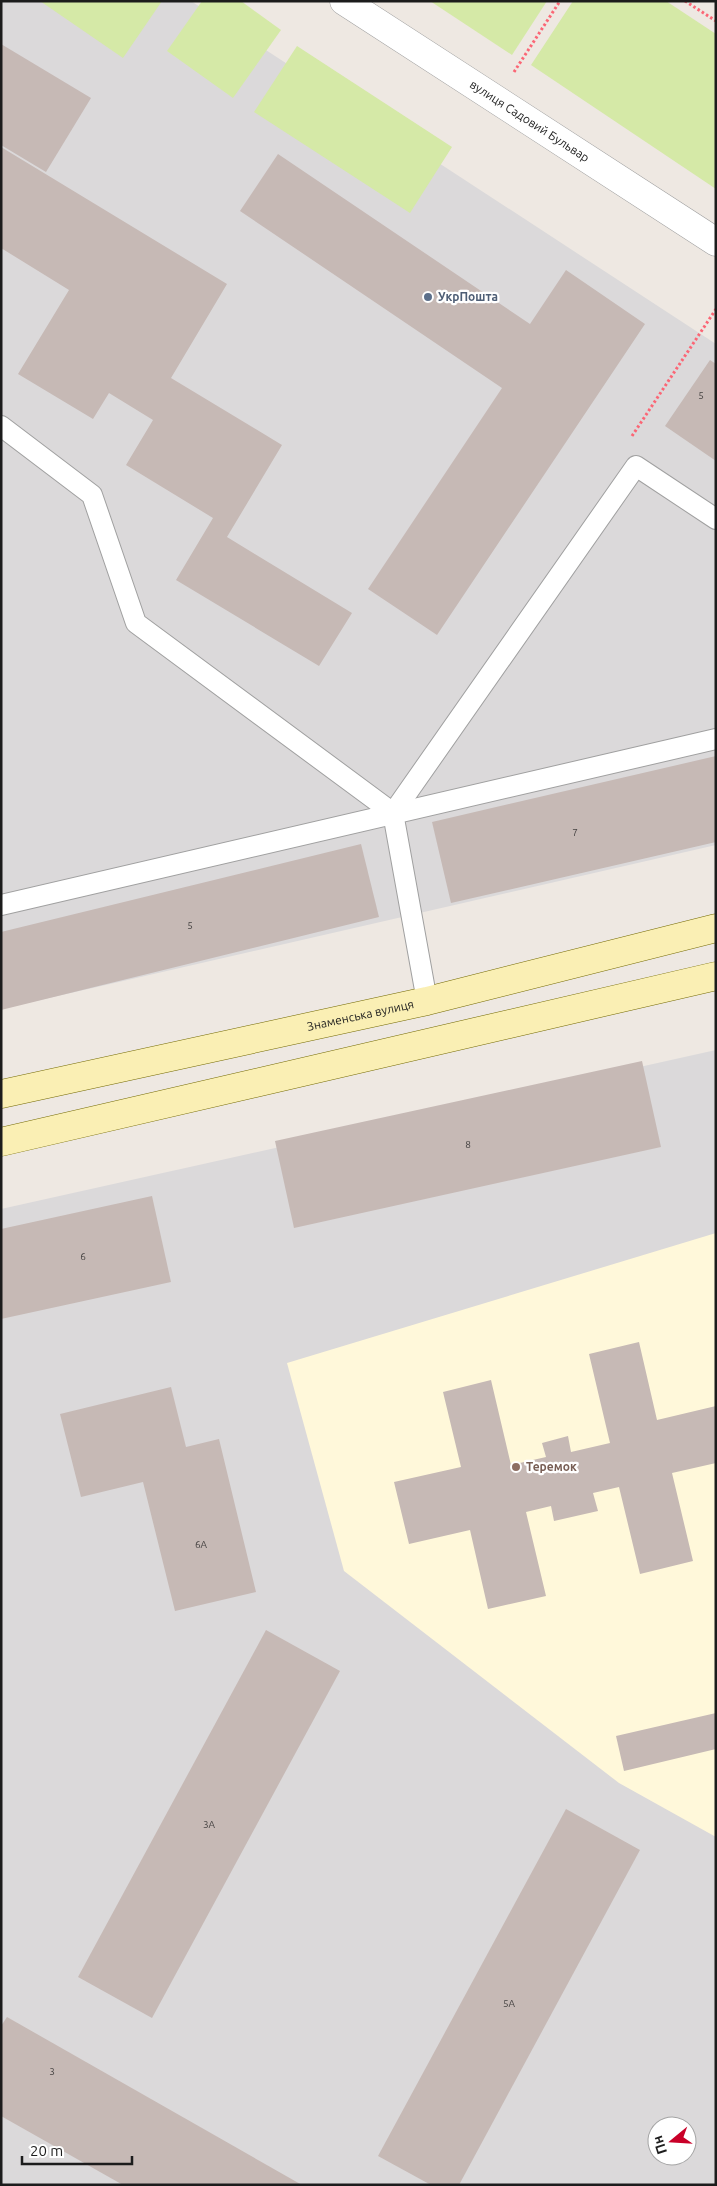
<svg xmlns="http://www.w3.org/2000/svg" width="717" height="2186" viewBox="0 0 717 2186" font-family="Ubuntu,sans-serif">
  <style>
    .residential { fill: #dbd9da; fill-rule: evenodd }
    .education { fill: #fff8da }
    .grass { fill: #d5e9a7 }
    .building { fill: #c6b9b5 }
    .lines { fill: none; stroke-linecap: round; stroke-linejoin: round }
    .lane-casing { stroke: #a0a0a0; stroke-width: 22 }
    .street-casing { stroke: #a0a0a0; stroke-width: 29 }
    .secondary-casing { stroke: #736904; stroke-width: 29 }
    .path { stroke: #fb6675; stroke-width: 3; stroke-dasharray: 2.5 2.5; stroke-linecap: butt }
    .lane { stroke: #fff; stroke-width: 20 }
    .street { stroke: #fff; stroke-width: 28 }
    .secondary { stroke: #faefb4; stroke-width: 28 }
    .service-dot { fill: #5c6f8a; stroke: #fff; stroke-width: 2 }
    .education-dot { fill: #8d6e63; stroke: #fff; stroke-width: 2 }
    .labels { text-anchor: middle; stroke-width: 4.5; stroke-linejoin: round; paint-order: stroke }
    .number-label { font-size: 10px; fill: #464342 }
    .street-label { font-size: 12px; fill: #1c1c1c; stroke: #fff }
    .service-label { font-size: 12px; font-weight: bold; fill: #4e5e75; stroke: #fff; text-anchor: start }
    .education-label { font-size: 12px; font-weight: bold; fill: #785e54; stroke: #fff; text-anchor: start }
  </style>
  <rect width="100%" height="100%" fill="#eee8e2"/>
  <!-- residential -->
  <g class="residential">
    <path d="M1 1H191L716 344V845L1 1009Z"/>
    <path d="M716 1050V2185H1V1209ZM657 2126H687V2156H657Z"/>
  </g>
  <!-- education -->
  <path class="education" d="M716 1233V1837L619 1783 344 1571 287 1363Z"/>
  <!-- grass -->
  <g class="grass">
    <path d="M40 1H162L123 58Z"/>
    <path d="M202 1H241L281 30 233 98 167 51Z"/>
    <path d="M430 1H547L512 55Z"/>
    <path d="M573 1H666L716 34V189L531 65Z"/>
    <path d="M297 46 452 147 410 213 254 112Z"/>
  </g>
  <!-- building -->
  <g class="building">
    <path d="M1 44 91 98 46 172 1 145Z"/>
    <path d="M1 147 227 284 171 378 282 445 227 537 352 613 319 666 176 580 213 518 126 465 153 420 109 393 93 419 18 374 69 290 1 248Z"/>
    <path d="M278 154 530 324 566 270 645 324 437 635 368 589 502 388 240 211Z"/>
    <path d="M710 360 716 364V461L665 426Z"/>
    <path d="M716 756V842L451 903 432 822Z"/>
    <path d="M361 844 379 917 1 1010V932Z"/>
    <path d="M642 1061 661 1147 294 1228 275 1141Z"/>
    <path d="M152 1196 171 1282 1 1319V1229Z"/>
    <path d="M639 1342 657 1420 716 1406V1463L672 1473 693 1561 640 1574 619 1487 593 1493 598 1511 554 1521 551 1506 526 1512 546 1596 488 1609 470 1530 409 1544 394 1482 461 1467 443 1392 491 1380 511 1465 546 1457 542 1443 568 1436 571 1452 610 1443 589 1354Z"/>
    <path d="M171 1387 186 1447 219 1439 256 1592 175 1611 143 1482 81 1497 60 1414Z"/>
    <path d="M266 1630 340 1671 152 2018 78 1977Z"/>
    <path d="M716 1713V1749L624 1771 616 1736Z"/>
    <path d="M566 1809 640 1850 459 2185H431L378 2156Z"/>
    <path d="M7 2017 302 2185H123L1 2116V2026Z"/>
  </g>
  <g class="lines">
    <!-- lane casing -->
    <g class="lane-casing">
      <g id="lane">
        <path d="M1 426 92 495 136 623 393 813 427 1001"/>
        <path d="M393 813 636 466 716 519"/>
        <path d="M1 905 716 739"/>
      </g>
    </g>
    <!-- street casing -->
    <g class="street-casing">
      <g id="street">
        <path id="s1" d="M344 1 716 242"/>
      </g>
    </g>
    <!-- secondary casing -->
    <g class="secondary-casing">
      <g id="secondary">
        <path id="s2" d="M1 1094 427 1001 716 928"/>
        <path d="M1 1142 716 976"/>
      </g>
    </g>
    <!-- path -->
    <g class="path">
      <path d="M685 1 716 21"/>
      <path d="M514 72 560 1"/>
      <path d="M632 436 716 309"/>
    </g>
    <!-- lane -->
    <use href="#lane" class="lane"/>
    <!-- street -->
    <use href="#street" class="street"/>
    <!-- secondary -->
    <use href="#secondary" class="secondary"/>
  </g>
  <!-- markers -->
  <circle class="service-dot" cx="428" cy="297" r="5"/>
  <circle class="education-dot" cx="516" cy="1467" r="5"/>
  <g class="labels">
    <!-- number labels -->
    <g class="number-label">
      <text x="701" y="399">5</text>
      <text x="575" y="836">7</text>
      <text x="190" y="929">5</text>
      <text x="468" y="1148">8</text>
      <text x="83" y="1260">6</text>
      <text x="201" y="1548">6А</text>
      <text x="209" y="1828">3А</text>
      <text x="509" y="2007">5А</text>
      <text x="52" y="2075">3</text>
    </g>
    <!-- street labels -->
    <g class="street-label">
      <text dy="4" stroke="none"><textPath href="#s1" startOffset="221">вулиця Садовий Бульвар</textPath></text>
      <text dy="4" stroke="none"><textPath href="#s2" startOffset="368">Знаменська вулиця</textPath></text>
    </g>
    <!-- service labels -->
    <g class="service-label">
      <text x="438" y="301">УкрПошта</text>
    </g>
    <!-- education labels -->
    <g class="education-label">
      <text x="526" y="1471">Теремок</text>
    </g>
  </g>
  <!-- border -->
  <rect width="717" height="2186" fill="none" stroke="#1c1c1c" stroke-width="5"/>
  <!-- north arrow -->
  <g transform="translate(672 2141) rotate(252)"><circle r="24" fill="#ffffff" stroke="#a4a4a4"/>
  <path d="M0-4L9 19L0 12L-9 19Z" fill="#c90028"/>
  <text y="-8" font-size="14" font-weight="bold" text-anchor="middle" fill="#1c1c1c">Пн</text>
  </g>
  <!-- scale -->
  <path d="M22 2156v8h110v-8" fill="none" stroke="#1c1c1c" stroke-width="2.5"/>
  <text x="30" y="2156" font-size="15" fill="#1c1c1c" stroke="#ffffff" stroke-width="4" paint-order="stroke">20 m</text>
</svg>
